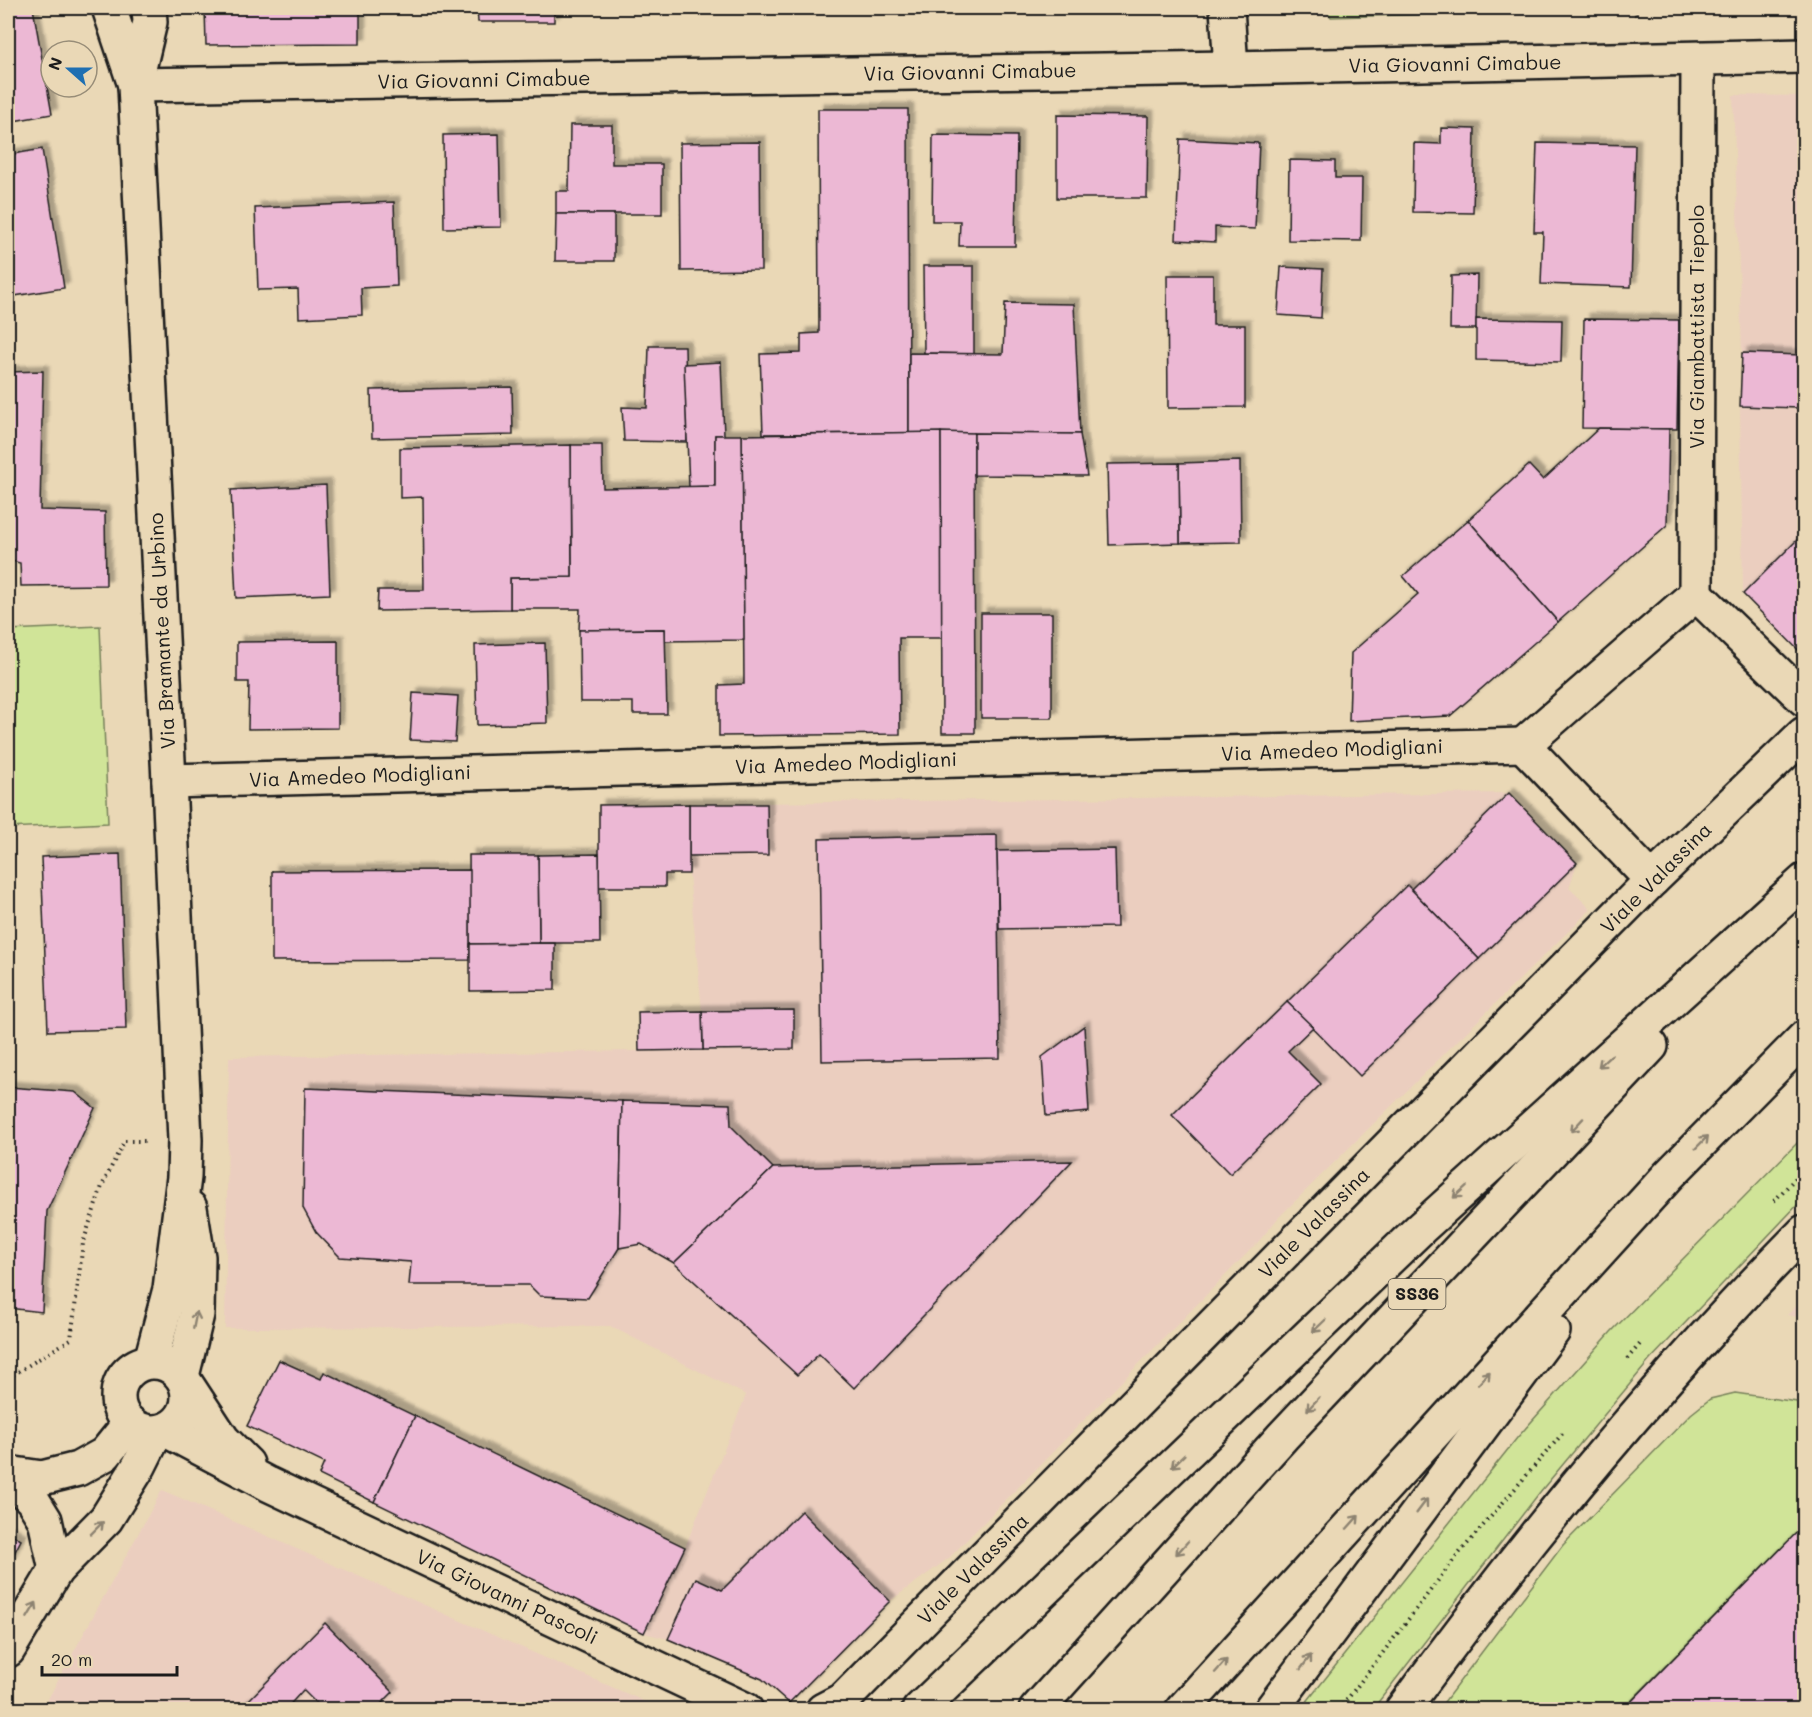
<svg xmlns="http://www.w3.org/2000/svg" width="1812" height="1717" viewBox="0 0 1812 1717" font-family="Mali,sans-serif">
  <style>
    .built { fill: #ebcebf }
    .green { fill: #d0e498; stroke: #76805a; stroke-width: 1.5 }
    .building { fill: #ecb8d4; stroke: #1c1c1c; stroke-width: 1.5; filter: url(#shadow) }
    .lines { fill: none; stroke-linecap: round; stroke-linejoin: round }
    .street-casing { stroke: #1c1c1c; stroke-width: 38 }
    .secondary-casing { stroke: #1c1c1c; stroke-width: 38 }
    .highway-casing { stroke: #1c1c1c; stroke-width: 38 }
    .path { stroke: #1c1c1c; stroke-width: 4; stroke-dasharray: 1.5 4.5; stroke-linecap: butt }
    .street { stroke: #ead8b6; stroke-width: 33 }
    .secondary { stroke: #ead8b6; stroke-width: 33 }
    .highway { stroke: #ead8b6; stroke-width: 33 }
    .oneway { stroke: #8d8371 }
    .labels { text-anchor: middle; stroke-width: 4.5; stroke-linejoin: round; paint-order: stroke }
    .shield { fill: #ead8b6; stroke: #5a544a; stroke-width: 1.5 }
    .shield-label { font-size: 18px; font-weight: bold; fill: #1c1c1c }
    .street-label { font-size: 20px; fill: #1c1c1c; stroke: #ead8b6 }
  </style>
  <defs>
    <filter id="shadow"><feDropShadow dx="5.5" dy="-5.5" stdDeviation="1.5" flood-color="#0004"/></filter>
  </defs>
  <rect width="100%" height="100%" fill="#ead8b6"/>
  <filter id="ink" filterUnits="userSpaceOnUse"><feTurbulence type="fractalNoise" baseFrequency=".0167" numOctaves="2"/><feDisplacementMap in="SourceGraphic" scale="12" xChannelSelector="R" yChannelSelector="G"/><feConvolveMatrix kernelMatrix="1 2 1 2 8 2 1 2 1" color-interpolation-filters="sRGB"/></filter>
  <g filter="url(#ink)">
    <!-- built -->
    <g class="built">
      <path d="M1733 95 1804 96V656L1743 594 1740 406 1742 353Z"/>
      <path d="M1509 793 1577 863 1569 888 1591 909 1279 1217 1259 1241 949 1558 890 1601 789 1703 762 1679 668 1639 644 1633 685 1547 746 1395 610 1326 225 1328 229 1057 703 1050 702 1011 689 874V804Z"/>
      <path d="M1804 1299V1318L1787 1315Z"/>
      <path d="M162 1490 662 1709 42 1710Z"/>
    </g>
    <!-- green -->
    <g class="green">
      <path d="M1325 8H1645L1331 17Z"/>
      <path d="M100 626 108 823 8 828V630Z"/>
      <path d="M1804 1136V1198L1649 1361 1540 1492 1373 1709H1301L1517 1438 1611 1332Z"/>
      <path d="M1735 1393 1804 1403V1525L1623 1709 1438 1710 1563 1545 1691 1414 1710 1399Z"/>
    </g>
    <!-- building -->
    <g class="building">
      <path d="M8 8H33L52 114 8 122Z"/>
      <path d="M205 8H360V44L206 45Z"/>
      <path d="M477 8H554V22H478Z"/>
      <path d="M818 109H908L909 433 763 434 760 354 801 353V334L819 333Z"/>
      <path d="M1057 115 1148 116 1147 198H1057Z"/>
      <path d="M570 125H612V164H662V214H556V191H569Z"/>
      <path d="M1441 128 1475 129 1473 213 1413 212 1414 143 1441 144Z"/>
      <path d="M499 134 501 227 444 228 443 135Z"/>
      <path d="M933 135 1017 136 1015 246H959L960 221H932Z"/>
      <path d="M1180 139 1259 143 1255 229 1215 227V242L1176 240Z"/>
      <path d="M760 142 761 270 681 271 680 143Z"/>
      <path d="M1537 143 1635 145 1631 287 1541 284 1543 232H1534Z"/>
      <path d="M42 149 64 288 8 297V155Z"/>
      <path d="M1289 160 1335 161V178H1362L1361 241 1288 240Z"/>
      <path d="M394 202 397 286 361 288 362 315 299 318 298 289 258 290 255 208Z"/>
      <path d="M556 214H614V261H555Z"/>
      <path d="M923 266H974V354L924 353Z"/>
      <path d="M1281 267 1323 269 1321 318 1278 315Z"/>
      <path d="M1167 275H1213V325H1245V407L1168 408Z"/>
      <path d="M1477 275 1476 329H1450L1451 276Z"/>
      <path d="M1005 303 1074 304 1080 434 909 433V353L1003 354Z"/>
      <path d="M1476 319 1562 320 1561 362 1476 360Z"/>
      <path d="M1584 319 1679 320 1677 429 1582 428Z"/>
      <path d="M649 346H685L687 442 624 441 622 407 647 408Z"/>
      <path d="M1742 353 1801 355 1799 408 1740 406Z"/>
      <path d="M721 362 724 435H715V486L689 487 684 364Z"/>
      <path d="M43 371 40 510 105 512 106 585 21 586 20 563 8 560V372Z"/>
      <path d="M512 387 513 435 372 438 371 390Z"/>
      <path d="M1599 428 1669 429 1667 525 1558 622 1468 520 1529 465 1543 480Z"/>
      <path d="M941 432 943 638H899L900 734 719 736V685L744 684 742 435Z"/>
      <path d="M941 432 974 433 975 733H942Z"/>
      <path d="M974 433 1080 434 1087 476 974 475Z"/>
      <path d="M715 435H742L744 640 665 641V629L579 630 580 609H510V578L572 577 571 445H602L603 488 715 486Z"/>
      <path d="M571 445 572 577 510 578V609L377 611 378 590H424L423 497 400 498V448Z"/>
      <path d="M1240 461 1241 542 1180 543 1179 463Z"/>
      <path d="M1179 463 1180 543 1109 545 1107 464Z"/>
      <path d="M326 485 330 594 236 598 231 490Z"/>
      <path d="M1468 520 1558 622 1450 716 1349 721 1351 653 1418 594 1403 576Z"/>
      <path d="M1804 533V656L1743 594Z"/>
      <rect x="981" y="613" width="71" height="105"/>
      <path d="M665 629 667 714H633V702H580L579 630Z"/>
      <path d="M338 641V728L248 729 249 682H237V642Z"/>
      <path d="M545 643 547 723 477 725 475 645Z"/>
      <path d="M413 693 458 696 455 742 410 740Z"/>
      <path d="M1509 793 1577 863 1479 959 1411 889Z"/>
      <path d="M689 804H767L768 855 689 856Z"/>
      <path d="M689 804V874H665V887H599V805Z"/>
      <path d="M997 835 1000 1058 822 1061 819 839Z"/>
      <path d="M1115 849 1117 927 999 929 997 851Z"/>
      <path d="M120 854 126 1029 48 1031 41 857Z"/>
      <path d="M599 854 600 943H539L538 855Z"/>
      <path d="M469 855H538L539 943 470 944Z"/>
      <path d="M470 870V960L272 961V871Z"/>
      <path d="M1407 885 1479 959 1360 1076 1287 1002Z"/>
      <path d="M555 943V990L470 991V944Z"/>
      <path d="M1287 1002 1313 1027 1288 1051 1321 1084 1230 1174 1172 1115Z"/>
      <path d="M794 1010V1049L703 1050 702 1011Z"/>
      <path d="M702 1011 703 1050 639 1051 638 1012Z"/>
      <path d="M1084 1026 1089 1112 1046 1116 1042 1057Z"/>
      <path d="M8 1087 75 1092 95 1108 47 1211 42 1312 8 1308Z"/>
      <path d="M305 1088 622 1101 619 1248 588 1298 540 1296 529 1285H409L411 1262 340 1257 316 1232 303 1208Z"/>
      <path d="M622 1101 730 1104 731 1126 773 1168 674 1263 641 1244 619 1248Z"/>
      <path d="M1072 1161 854 1388 819 1354 797 1375 674 1263 773 1168Z"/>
      <path d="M279 1360 321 1379 324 1372 415 1416 374 1502 319 1475 324 1463 247 1426Z"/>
      <path d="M415 1416 685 1547 644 1633 374 1502Z"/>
      <path d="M801 1511 890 1601 789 1703 762 1679 668 1639 696 1578 722 1590Z"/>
      <path d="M1804 1525V1710H1623Z"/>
      <path d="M8 1532 21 1540 8 1565Z"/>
      <path d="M325 1623 393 1692 375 1710H323L303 1690 285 1710H239Z"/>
    </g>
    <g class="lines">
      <!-- street casing -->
      <g class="street-casing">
        <g id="street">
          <path d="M1227 8 1231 68"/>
          <path d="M135 85 1231 68 1804 56"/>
          <path d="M1696 594 1698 59"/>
          <path d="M169 781 1523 745"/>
          <path d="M1652 880 1523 745 1696 594 1804 699"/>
          <path d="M187 1385 223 1440 247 1464"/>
          <path d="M166 1430 268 1484 746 1710"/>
          <path d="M823 1710 844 1699 1652 880 1804 734"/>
          <path d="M1402 1710C1525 1542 1658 1380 1804 1232"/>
        </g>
      </g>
      <!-- secondary casing -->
      <g class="secondary-casing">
        <g id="secondary">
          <path d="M109 8 135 85 169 781 185 1140 184 1177 170 1289 151 1361"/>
          <path d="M135 85 150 22 149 8"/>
          <circle cx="153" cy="1397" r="35"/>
          <path d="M182 1376 197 1314 198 1257 190 1208"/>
          <path d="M8 1473 42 1478 78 1469 105 1454 130 1423"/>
          <path d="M8 1477 32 1499 45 1520 56 1570"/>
          <path d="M8 1650 56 1570 106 1519 139 1466 156 1432"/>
        </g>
      </g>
      <!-- highway casing -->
      <g class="highway-casing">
        <g id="highway">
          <path d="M919 1710 1421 1228 1804 881"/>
          <path d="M1036 1710 1283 1436 1651 1046"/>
          <path d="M1182 1710 1669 1175 1804 1038"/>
          <path d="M1271 1710 1553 1331"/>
        </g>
      </g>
      <!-- path -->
      <g class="path">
        <path d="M1634 8 1637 18"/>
        <path d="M1774 1201 1804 1169"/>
        <path d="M1627 1359 1640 1344"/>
        <path d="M8 1378 71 1339 83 1243 102 1186 124 1141H145"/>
        <path d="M1339 1710 1456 1557 1563 1433"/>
      </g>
      <!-- street -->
      <use href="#street" class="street"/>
      <!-- secondary -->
      <use href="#secondary" class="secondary"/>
      <!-- highway -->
      <use href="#highway" class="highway"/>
    </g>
    <!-- one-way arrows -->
    <defs><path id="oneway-shaft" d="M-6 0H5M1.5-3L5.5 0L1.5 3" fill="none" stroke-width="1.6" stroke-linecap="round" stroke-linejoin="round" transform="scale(1.5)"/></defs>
    <g class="oneway">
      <use href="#oneway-shaft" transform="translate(1605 1061) rotate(138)"/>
      <use href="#oneway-shaft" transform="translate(1577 1125) rotate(133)"/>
      <use href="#oneway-shaft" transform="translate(1702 1142) rotate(-45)"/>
      <use href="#oneway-shaft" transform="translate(1460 1192) rotate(138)"/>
      <use href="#oneway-shaft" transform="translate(195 1320) rotate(-79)"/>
      <use href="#oneway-shaft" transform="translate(1319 1326) rotate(136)"/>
      <use href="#oneway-shaft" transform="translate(1484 1378) rotate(-48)"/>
      <use href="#oneway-shaft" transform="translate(1313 1404) rotate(133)"/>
      <use href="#oneway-shaft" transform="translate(1178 1461) rotate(136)"/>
      <use href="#oneway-shaft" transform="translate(1422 1506) rotate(-53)"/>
      <use href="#oneway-shaft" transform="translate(1353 1522) rotate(-48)"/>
      <use href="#oneway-shaft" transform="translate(97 1528) rotate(-45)"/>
      <use href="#oneway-shaft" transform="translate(1182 1548) rotate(132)"/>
      <use href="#oneway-shaft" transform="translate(32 1610) rotate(-59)"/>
      <use href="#oneway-shaft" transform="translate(1306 1662) rotate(-53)"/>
      <use href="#oneway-shaft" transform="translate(1221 1666) rotate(-48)"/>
    </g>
  </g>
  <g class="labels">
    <!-- shield labels -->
    <rect class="shield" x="1388.5" y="1279" width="57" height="30" rx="4.5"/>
    <g class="shield-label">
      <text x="1417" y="1300">SS36</text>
    </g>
    <!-- street labels -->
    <g class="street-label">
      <text transform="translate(1455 64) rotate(-1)" y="7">Via Giovanni Cimabue</text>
      <text transform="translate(970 72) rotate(-1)" y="7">Via Giovanni Cimabue</text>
      <text transform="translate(484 80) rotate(-1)" y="7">Via Giovanni Cimabue</text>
      <text transform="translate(1697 327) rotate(-90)" y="7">Via Giambattista Tiepolo</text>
      <text transform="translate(162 631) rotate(-93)" y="7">Via Bramante da Urbino</text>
      <text transform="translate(1332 750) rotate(-2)" y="7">Via Amedeo Modigliani</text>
      <text transform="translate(846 763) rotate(-2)" y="7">Via Amedeo Modigliani</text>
      <text transform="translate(360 776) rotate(-2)" y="7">Via Amedeo Modigliani</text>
      <text transform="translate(1656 878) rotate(-45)" y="7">Viale Valassina</text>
      <text transform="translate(1314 1223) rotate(-45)" y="7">Viale Valassina</text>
      <text transform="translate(973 1569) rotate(-45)" y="7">Viale Valassina</text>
      <text transform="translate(507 1597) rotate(25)" y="7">Via Giovanni Pascoli</text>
    </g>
  </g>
  <!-- margin -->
  <rect width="1812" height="1717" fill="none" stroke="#ead8b6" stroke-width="30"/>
  <rect x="15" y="15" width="1782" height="1687" fill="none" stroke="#1c1c1c" stroke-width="2" filter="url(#ink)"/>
  <!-- north arrow -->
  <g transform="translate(69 69) rotate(291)"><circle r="28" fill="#ead8b6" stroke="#988d78" stroke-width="1.5"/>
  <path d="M0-4.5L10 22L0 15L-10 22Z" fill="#1f6fb2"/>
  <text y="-9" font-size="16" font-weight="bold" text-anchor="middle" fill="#1c1c1c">N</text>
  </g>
  <!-- scale -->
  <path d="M42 1666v9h135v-9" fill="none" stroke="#1c1c1c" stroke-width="3"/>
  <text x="51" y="1666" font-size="18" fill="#1c1c1c" stroke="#ead8b6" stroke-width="4.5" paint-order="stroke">20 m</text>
</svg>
